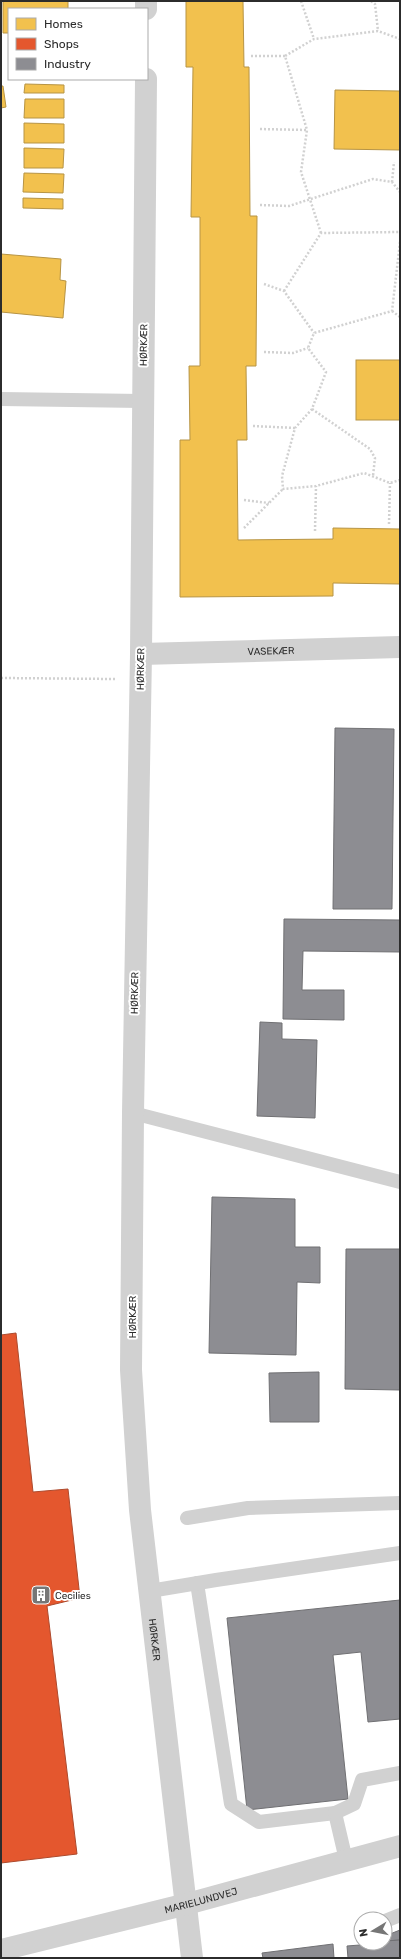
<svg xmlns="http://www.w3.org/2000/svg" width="401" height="1959" viewBox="0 0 401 1959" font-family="Rubik,sans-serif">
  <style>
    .homes { fill: #f2c14e; stroke: #b79444 }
    .shops { fill: #e4572e; stroke: #ad4a2d }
    .industry { fill: #8d8d92; stroke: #707073 }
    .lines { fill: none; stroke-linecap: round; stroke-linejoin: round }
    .path { stroke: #d1d1d1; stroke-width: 2.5; stroke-dasharray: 2 2; stroke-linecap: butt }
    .service { stroke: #d1d1d1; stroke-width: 14 }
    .minor { stroke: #d1d1d1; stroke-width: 22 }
    .tertiary { stroke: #d1d1d1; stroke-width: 22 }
    .labels { text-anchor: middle; stroke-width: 4; stroke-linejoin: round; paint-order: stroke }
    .street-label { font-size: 10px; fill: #2c2c2c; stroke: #fff }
    .poi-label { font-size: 10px; fill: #2c2c2c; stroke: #fff; text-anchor: start }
  </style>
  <rect width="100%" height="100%" fill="#fff"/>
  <!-- homes -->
  <g class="homes">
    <path d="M3 1H68V9H9V33H3Z"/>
    <path d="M186 1H243L244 67H249L250 216H257L256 366H246L247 440H237L238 540 333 539V528L400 529V584L333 583V596L180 597V440H190L189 366H200V217H191L193 67H186Z"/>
    <path d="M25 84 64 85V93H24Z"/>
    <path d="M1 86H3L6 107 1 108Z"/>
    <path d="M335 90 400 91V150L334 149Z"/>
    <path d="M25 99H64V118H24Z"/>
    <path d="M24 123 64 124V143H24Z"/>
    <path d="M24 148 64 149 63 168H24Z"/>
    <path d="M24 173 64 174 63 193 23 192Z"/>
    <path d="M23 198 63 199V209L23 208Z"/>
    <path d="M1 254 61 259 60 280 66 281 63 318 1 312Z"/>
    <rect x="356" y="360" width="44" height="60"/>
  </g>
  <!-- shops -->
  <path class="shops" d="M16 1333 33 1492 68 1489 80 1598 47 1606 77 1854 1 1863V1335Z"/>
  <!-- industry -->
  <g class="industry">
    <path d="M335 728 394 729 392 909H333Z"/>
    <path d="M284 919 400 920V952L303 951 302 990H344V1020L283 1019Z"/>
    <path d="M260 1022 282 1023V1039L317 1040 315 1118 257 1116Z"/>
    <path d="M212 1197 295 1199V1247H320V1283L297 1282 296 1355 209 1353Z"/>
    <path d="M346 1249H400V1390L345 1389Z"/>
    <path d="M319 1372V1422H270L269 1373Z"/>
    <path d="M400 1600V1719L368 1722 361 1652 333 1655 348 1799 247 1810 227 1618Z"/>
    <path d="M400 1930V1940L385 1941V1936Z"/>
    <path d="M400 1940V1958H348L347 1946 385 1943V1941Z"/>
    <path d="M333 1944 334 1958H263L262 1953Z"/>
  </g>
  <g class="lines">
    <!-- path -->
    <g class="path">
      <path d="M301 1 314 39"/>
      <path d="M371 1 375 4 378 31"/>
      <path d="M251 56H285"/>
      <path d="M260 129 307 130"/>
      <path d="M392 182 394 162"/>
      <path d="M260 205 289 206 373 179 392 182 400 192"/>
      <path d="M321 233 301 172 307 130 285 56 314 39 378 31 400 39"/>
      <path d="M400 242 392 311 314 333 308 348 326 372 312 409 295 428 282 476 283 489 316 486 364 473 390 483 400 480"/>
      <path d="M264 284 284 291 314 333"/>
      <path d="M284 291 321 233 400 232"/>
      <path d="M392 311 400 317"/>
      <path d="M264 352 293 353 308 348"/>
      <path d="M312 409 370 449 375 458 373 476"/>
      <path d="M253 426 295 428"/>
      <path d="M244 500 269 503"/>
      <path d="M389 524 390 483"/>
      <path d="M244 528 283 489"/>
      <path d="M315 531 316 486"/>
      <path d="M1 678 115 679"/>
    </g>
    <!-- service -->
    <g class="service">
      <path d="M1 399 142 401"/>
      <path d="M133 1113 400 1182"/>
      <path d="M187 1518 248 1508 400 1503"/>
      <path d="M197 1583 231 1804 259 1822 335 1813 346 1860"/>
      <path d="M150 1591 216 1580 400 1553"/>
      <path d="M335 1813 354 1804 362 1780 400 1773"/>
      <path d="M385 1921 400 1915"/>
    </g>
    <!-- minor -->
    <g class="minor">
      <path d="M146 9V1"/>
      <path id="s1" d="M146 79 141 654 133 1113 131 1370 140 1510 192 1958"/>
      <path id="s2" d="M141 654 400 647"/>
    </g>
    <!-- tertiary -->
    <path class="tertiary" id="s3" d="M1 1950 187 1904 400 1846"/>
  </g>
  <!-- icons -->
  <defs>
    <g id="building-square" transform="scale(1)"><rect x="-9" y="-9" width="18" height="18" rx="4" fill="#767676" stroke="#fff"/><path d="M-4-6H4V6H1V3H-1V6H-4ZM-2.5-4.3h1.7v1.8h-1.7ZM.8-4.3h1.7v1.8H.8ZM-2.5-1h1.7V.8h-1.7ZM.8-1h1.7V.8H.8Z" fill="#fff"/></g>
  </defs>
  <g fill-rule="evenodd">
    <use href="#building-square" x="41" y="1595"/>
  </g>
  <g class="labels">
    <!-- street labels -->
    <g class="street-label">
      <text transform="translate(143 345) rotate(-89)" y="4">HØRKÆR</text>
      <text dy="4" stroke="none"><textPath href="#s2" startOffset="130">VASEKÆR</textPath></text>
      <text transform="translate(140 669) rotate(-89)" y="4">HØRKÆR</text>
      <text transform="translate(134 993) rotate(-89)" y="4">HØRKÆR</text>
      <text transform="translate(132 1317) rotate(-90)" y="4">HØRKÆR</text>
      <text dy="4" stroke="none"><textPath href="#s1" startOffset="1562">HØRKÆR</textPath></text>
      <text dy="4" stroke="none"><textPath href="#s3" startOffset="206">MARIELUNDVEJ</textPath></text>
    </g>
    <!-- poi labels -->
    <g class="poi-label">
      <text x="55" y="1599">Cecilies</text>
    </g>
  </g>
  <!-- border -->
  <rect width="401" height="1959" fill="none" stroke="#2c2c2c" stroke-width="4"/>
  <!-- legend -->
  <rect x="8" y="8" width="140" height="72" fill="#ffffff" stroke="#ababab"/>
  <rect x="16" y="18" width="20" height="12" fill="#f2c14e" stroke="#ababab"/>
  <text x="44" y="28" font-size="12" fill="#2c2c2c">Homes</text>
  <rect x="16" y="38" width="20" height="12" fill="#e4572e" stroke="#ababab"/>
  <text x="44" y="48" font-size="12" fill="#2c2c2c">Shops</text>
  <rect x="16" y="58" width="20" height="12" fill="#8d8d92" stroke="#ababab"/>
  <text x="44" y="68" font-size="12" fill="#2c2c2c">Industry</text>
  <!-- north arrow -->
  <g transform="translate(373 1931) rotate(260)"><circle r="19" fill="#ffffff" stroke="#ababab"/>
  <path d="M0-3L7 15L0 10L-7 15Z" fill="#767676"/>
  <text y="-6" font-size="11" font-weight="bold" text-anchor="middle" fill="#2c2c2c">N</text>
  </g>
</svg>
